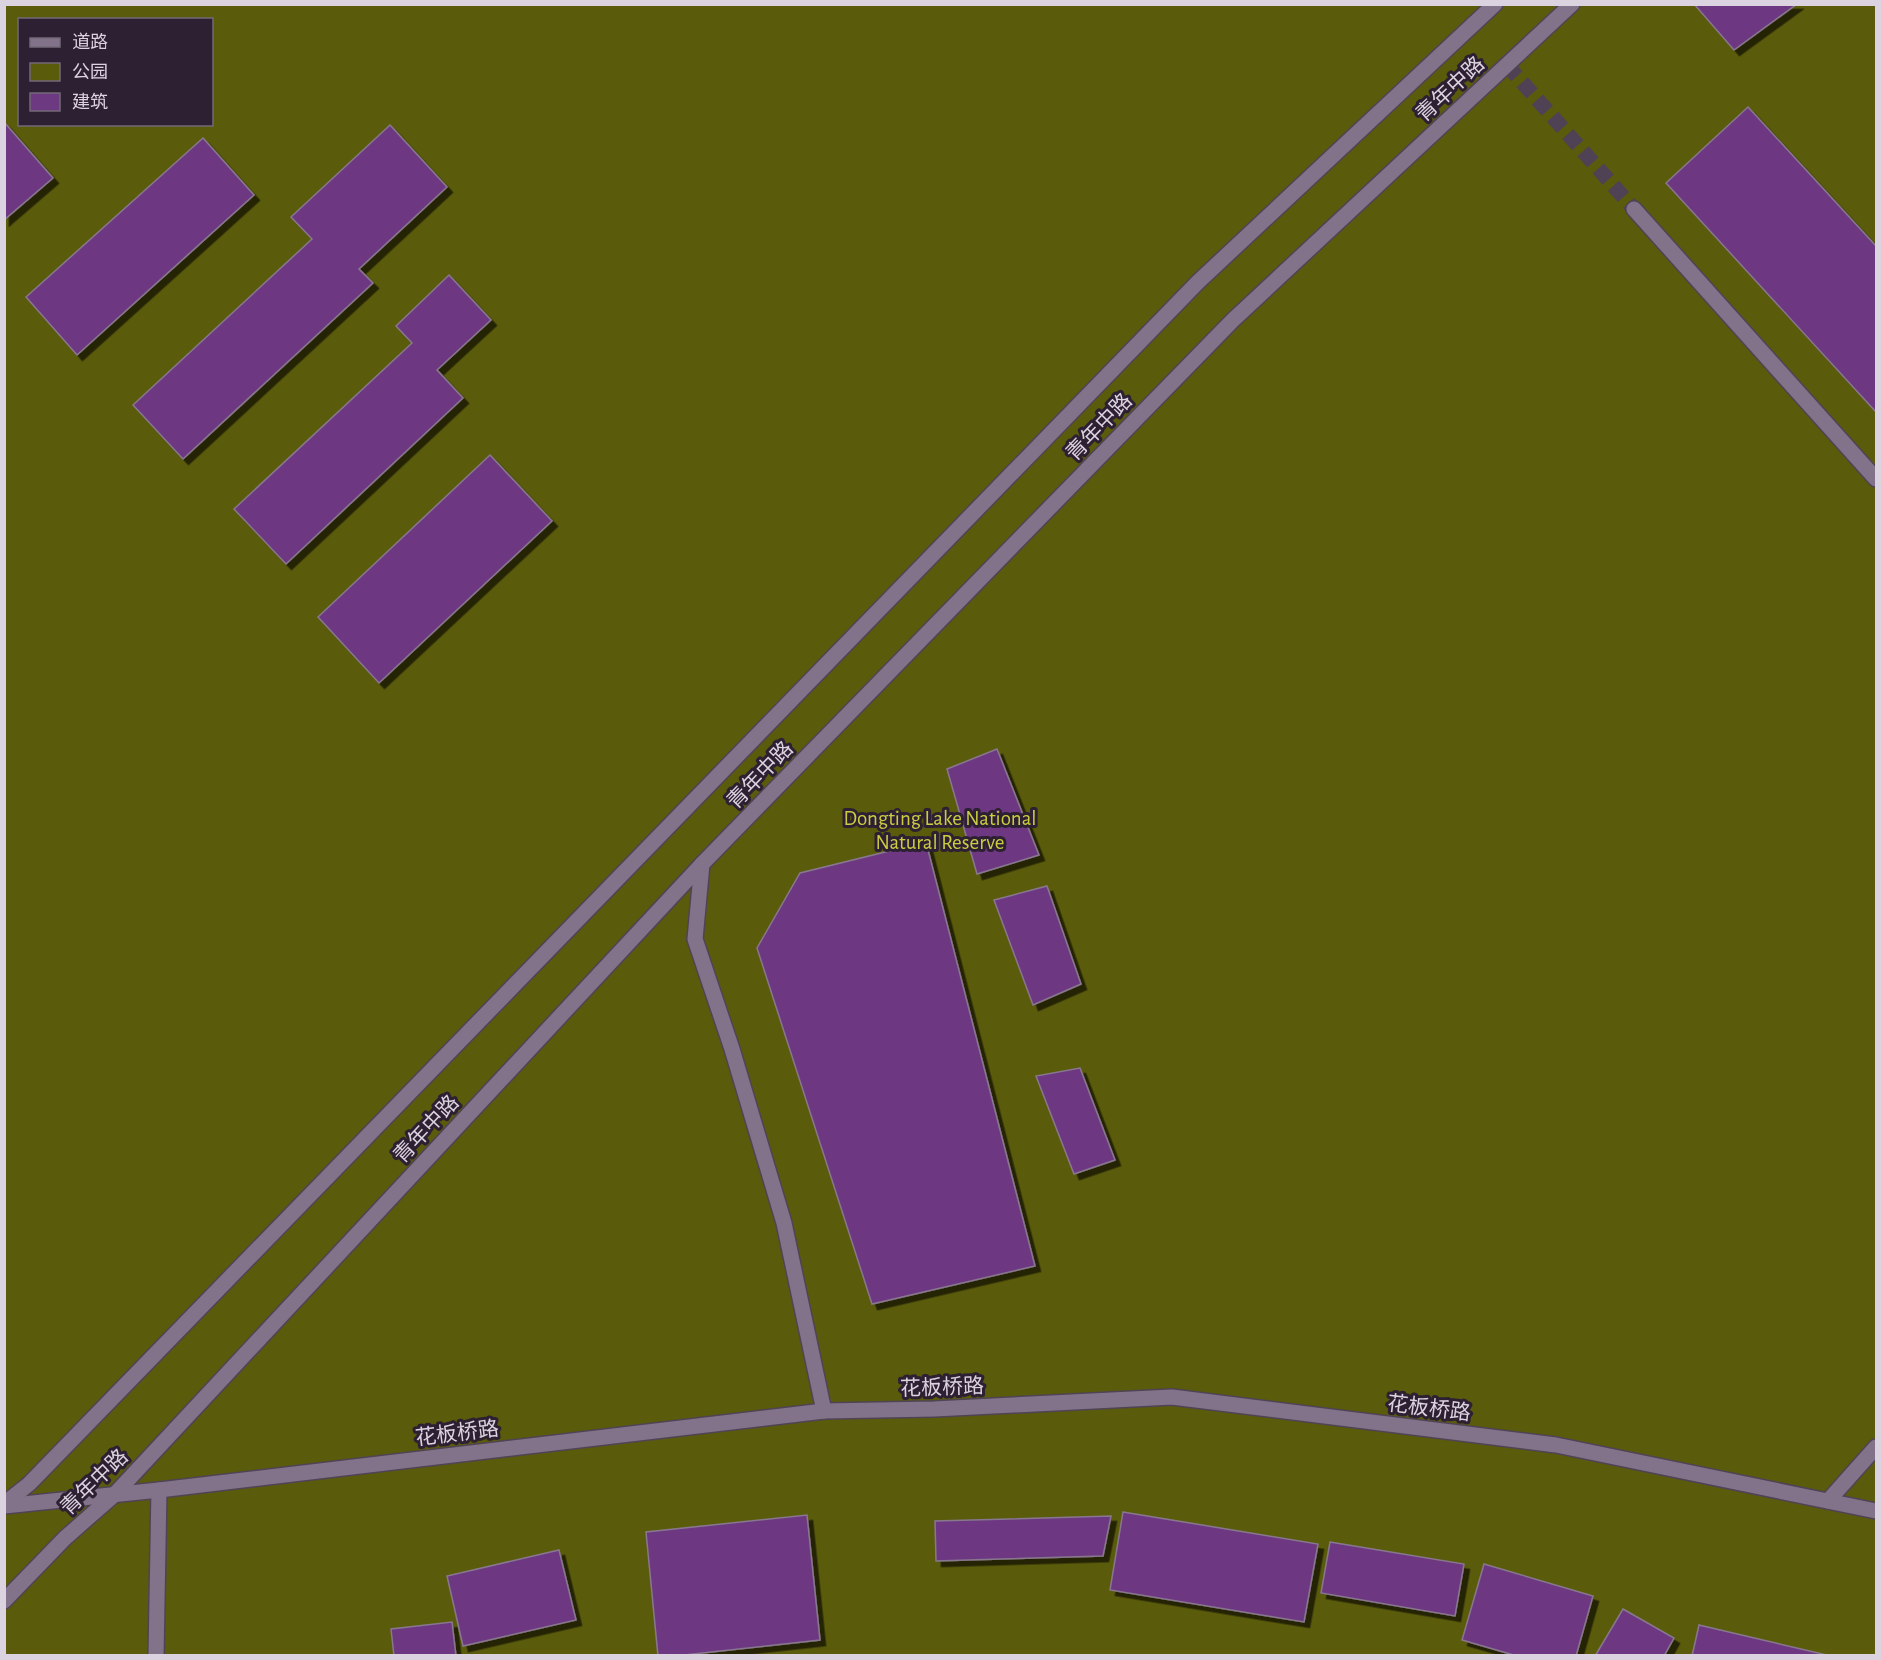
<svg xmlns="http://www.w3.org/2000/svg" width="1881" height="1660" viewBox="0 0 1881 1660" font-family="'Alegreya Sans','Noto Sans SC',sans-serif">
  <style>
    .green { fill: #5b5b0c; fill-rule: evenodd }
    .building { fill: #6d3981; stroke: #88788f; stroke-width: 1.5; filter: url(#shadow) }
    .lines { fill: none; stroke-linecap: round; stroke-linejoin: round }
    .street-tunnel { stroke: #504255; stroke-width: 15; stroke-dasharray: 15 8; stroke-linecap: butt }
    .street-casing { stroke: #4f4455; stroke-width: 18 }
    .secondary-casing { stroke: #4f4455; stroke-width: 18 }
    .street { stroke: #83738a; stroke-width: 15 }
    .secondary { stroke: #83738a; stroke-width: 15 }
    .labels { text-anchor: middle; stroke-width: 6; stroke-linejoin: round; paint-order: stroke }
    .street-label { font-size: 21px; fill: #dcd3e0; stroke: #2d2032 }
    .park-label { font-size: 21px; fill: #cbcc42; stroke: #2d2032 }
  </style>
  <defs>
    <filter id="shadow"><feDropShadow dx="5.5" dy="5.5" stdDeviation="0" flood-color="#0009"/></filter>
  </defs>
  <rect width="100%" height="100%" fill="#37293d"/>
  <!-- green -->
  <path class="green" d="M5 5H1876V1655H5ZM20 20H212V124H20Z"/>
  <!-- building -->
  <g class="building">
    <path d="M1694 4H1797L1734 50Z"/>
    <path d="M1748 107 1876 246V412L1666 183Z"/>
    <path d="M4 122 53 178 4 220Z"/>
    <path d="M390 125 447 187 359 269 373 283 183 459 133 405 312 239 291 217Z"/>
    <path d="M203 138 254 195 77 355 26 297Z"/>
    <path d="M449 275 491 320 437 370 463 398 286 564 234 509 412 343 396 326Z"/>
    <path d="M490 455 552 521 379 683 318 617Z"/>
    <path d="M997 749 1039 855 977 874 947 769Z"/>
    <path d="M926 842 1035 1266 872 1304 757 948 800 873Z"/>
    <path d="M1047 886 1081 984 1033 1005 994 900Z"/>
    <path d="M1080 1068 1115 1160 1074 1174 1036 1076Z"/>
    <path d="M1123 1512 1318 1544 1304 1622 1110 1590Z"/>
    <path d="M807 1515 820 1640 675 1656H658L646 1532Z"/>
    <path d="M1111 1516 1103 1556 936 1561 935 1521Z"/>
    <path d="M1330 1542 1464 1564 1455 1616 1321 1593Z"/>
    <path d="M559 1550 576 1620 463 1646 447 1576Z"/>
    <path d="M1484 1564 1593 1596 1576 1656H1517L1462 1640Z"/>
    <path d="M1623 1609 1674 1638 1664 1656H1595Z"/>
    <path d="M452 1622 456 1656H394L391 1629Z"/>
    <path d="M1699 1625 1831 1656H1692Z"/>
  </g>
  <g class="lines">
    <!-- street-tunnel -->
    <path class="street-tunnel" d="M1507 65 1634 209"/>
    <!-- street casing -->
    <g class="street-casing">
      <g id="street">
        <path d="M1634 209 1876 479"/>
        <path d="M702 864 695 939 732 1049 784 1223 824 1411"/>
        <path d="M1828 1501 1876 1447"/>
        <path d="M156 1656 159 1490"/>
      </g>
    </g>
    <!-- secondary casing -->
    <g class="secondary-casing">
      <g id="secondary">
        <path d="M4 1504 29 1484 1198 282 1495 4"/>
        <path d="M4 1506 159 1490 824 1411 934 1409 1172 1397 1556 1445 1876 1511"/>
        <path d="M4 1601 65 1538 114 1495 702 864 1233 320 1572 4"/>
      </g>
    </g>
    <!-- street -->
    <use href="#street" class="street"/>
    <!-- secondary -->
    <use href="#secondary" class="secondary"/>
  </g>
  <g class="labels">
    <!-- street labels -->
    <g class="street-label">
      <text transform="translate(1450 89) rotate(-43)" y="7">青年中路</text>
      <text transform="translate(1099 427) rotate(-46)" y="7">青年中路</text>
      <text transform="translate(760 775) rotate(-46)" y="7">青年中路</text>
      <text transform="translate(426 1129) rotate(-47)" y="7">青年中路</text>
      <text transform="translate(942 1387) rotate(-2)" y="7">花板桥路</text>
      <text transform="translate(1429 1408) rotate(7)" y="7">花板桥路</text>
      <text transform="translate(457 1433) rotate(-7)" y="7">花板桥路</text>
      <text transform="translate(94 1482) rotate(-44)" y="7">青年中路</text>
    </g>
    <!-- park labels -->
    <g class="park-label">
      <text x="940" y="825">Dongting Lake National<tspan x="940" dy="24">Natural Reserve</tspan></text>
    </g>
  </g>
  <!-- border -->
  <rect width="1881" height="1660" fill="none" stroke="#dcd3e0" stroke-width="12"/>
  <!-- legend -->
  <rect x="18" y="18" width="195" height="108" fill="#2d2032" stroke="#736878" stroke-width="1.5"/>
  <rect x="30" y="38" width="30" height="9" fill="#83738a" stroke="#736878" stroke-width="1.5"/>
  <text x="72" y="48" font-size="18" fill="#dcd3e0">道路</text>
  <rect x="30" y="63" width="30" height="18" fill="#5b5b0c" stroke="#736878" stroke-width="1.5"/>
  <text x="72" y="78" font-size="18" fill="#dcd3e0">公园</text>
  <rect x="30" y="93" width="30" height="18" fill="#6d3981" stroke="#736878" stroke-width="1.5"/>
  <text x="72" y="108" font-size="18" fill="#dcd3e0">建筑</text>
</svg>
